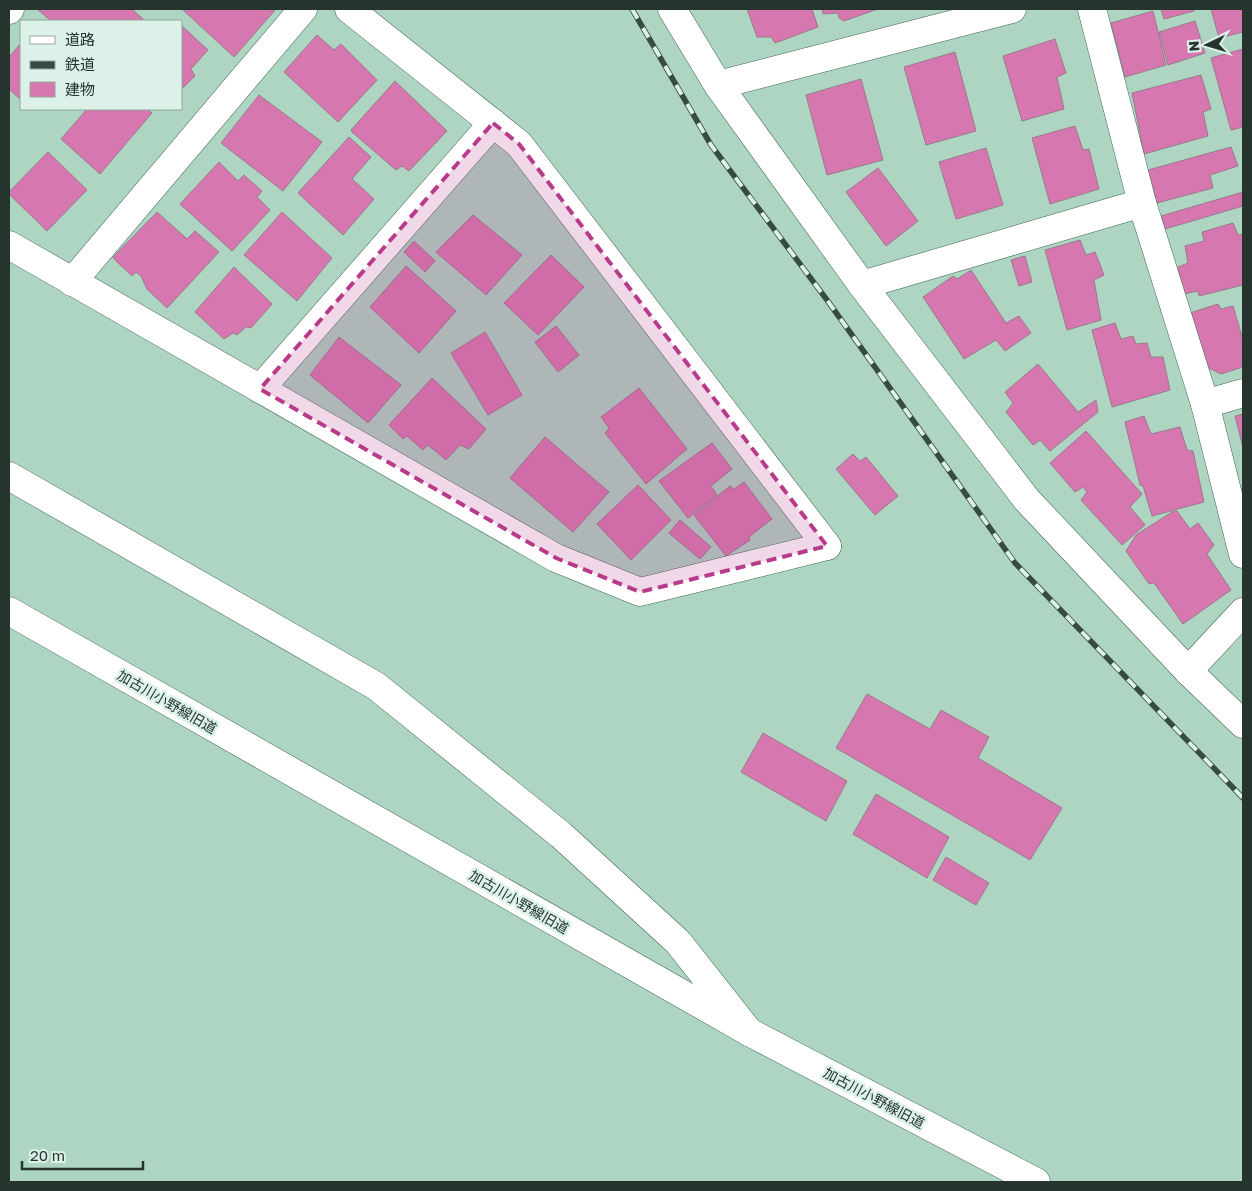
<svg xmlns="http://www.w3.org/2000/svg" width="1252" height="1191" viewBox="0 0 1252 1191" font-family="'Golos Text','Noto Sans JP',sans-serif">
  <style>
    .building { fill: #d678af; stroke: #9b798b }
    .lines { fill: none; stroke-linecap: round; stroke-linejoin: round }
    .street-casing { stroke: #3f6454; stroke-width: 29 }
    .secondary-casing { stroke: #3f6454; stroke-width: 29 }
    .street { stroke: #fff; stroke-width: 28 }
    .secondary { stroke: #fff; stroke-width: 28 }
    .rail-casing { stroke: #384b43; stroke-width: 5.5 }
    .rail { stroke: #dcf1e7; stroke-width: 4; stroke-dasharray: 11; stroke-linecap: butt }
    .marked { fill: #b83b8a; fill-opacity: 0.2; stroke: #b83b8a; stroke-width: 4; stroke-dasharray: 10 6; stroke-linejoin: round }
    .labels { text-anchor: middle; stroke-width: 5; stroke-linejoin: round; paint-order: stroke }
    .street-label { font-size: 14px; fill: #25352e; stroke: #dcf1e7 }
  </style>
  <rect width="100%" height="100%" fill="#add5c2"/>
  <!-- building -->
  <g class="building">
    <path d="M37 9H132L145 21H51Z"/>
    <path d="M182 9H276L234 57Z"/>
    <path d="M747 9H812L818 27 775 43 771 37H757Z"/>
    <path d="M822 9H878L844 21 839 18 838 13 823 14Z"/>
    <path d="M1161 9H1193L1194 11 1164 19Z"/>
    <path d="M1211 9H1243V32L1219 38Z"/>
    <path d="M1153 11 1166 65 1125 77 1111 23Z"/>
    <path d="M1195 21 1205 53 1168 65 1159 32Z"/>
    <path d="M181 25 208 50 191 69 195 76 181 90Z"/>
    <path d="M317 35 334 50 341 44 377 80 338 122 284 72Z"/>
    <path d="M1055 39 1066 73 1057 77 1064 109 1022 121 1003 56Z"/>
    <path d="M21 43V100L9 89V57Z"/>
    <path d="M1243 49V127L1231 130 1211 58Z"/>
    <path d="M955 52 976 131 926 145 904 67Z"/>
    <path d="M1201 75 1211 109 1203 112 1208 136 1144 154 1132 93Z"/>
    <path d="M861 79 883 160 827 175 806 95Z"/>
    <path d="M395 81 447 131 409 171 402 166 396 170 352 132 351 130Z"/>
    <path d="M259 95 322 142 283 191 221 143Z"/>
    <path d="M87 109H147L152 113 100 174 61 139Z"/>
    <path d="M1075 126 1083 150 1089 149 1099 189 1050 204 1032 138Z"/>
    <path d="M349 137 371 157 352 179 374 199 343 235 298 193Z"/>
    <path d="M1231 147 1238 166 1210 175 1213 188 1157 203 1148 170Z"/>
    <path d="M986 148 1003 205 956 219 939 162Z"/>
    <path d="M48 152 87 190 47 231 9 194V192Z"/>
    <path d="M219 162 238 181 244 175 262 191 257 197 270 210 232 251 180 204Z"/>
    <path d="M878 168 918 221 886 246 846 192Z"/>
    <path d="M1243 192V206L1165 229 1161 216Z"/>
    <path d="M157 212 187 239 195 231 219 252 167 308 147 289 141 276 136 272 132 276 114 259 113 257Z"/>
    <path d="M282 212 332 258 297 301 244 255Z"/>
    <path d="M473 215 522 255 486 295 436 252Z"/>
    <path d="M1233 223 1238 235 1243 234V285L1199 296 1198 291 1184 294 1178 267 1188 263 1185 246 1204 241 1202 232Z"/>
    <path d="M1080 240 1086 255 1095 252 1104 275 1094 280 1101 320 1067 330 1045 250Z"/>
    <path d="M414 241 435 261 425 272 404 252Z"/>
    <path d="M551 255 584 287 538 335 504 303Z"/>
    <path d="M1025 256 1032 282 1019 286 1011 260Z"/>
    <path d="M406 266 456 311 419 353 370 307Z"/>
    <path d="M234 267 272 304 251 328 246 327 237 335 233 333 224 339 195 312Z"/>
    <path d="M971 270 1006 323 1019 316 1031 333 1005 351 996 340 964 359 923 297 953 276 957 279Z"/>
    <path d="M1218 304 1221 309 1233 306 1243 340V367L1221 374 1203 365 1190 313Z"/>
    <path d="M1115 323 1121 339 1133 336 1136 344 1147 343 1151 357H1163L1170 390 1112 407 1092 330Z"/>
    <path d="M556 326 579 355 558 372 535 342Z"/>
    <path d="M485 332 522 395 488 415 451 353Z"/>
    <path d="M339 337 401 385 368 423 310 375Z"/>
    <path d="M1038 364 1078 412 1096 400 1098 412 1050 451 1040 440 1033 445 1006 412 1013 403 1005 392Z"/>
    <path d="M432 378 486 429 469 449 460 445 446 460 428 445 423 450 407 436 403 439 389 425Z"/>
    <path d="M639 388 687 449 646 484 605 433 609 428 601 417Z"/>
    <path d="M1243 414V448L1235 416Z"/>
    <path d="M1144 416 1151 434 1180 427 1187 450 1193 451 1204 502 1152 516 1143 486 1140 485 1125 422Z"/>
    <path d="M1086 431 1142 494 1130 507 1145 525 1122 545 1081 500 1087 492 1083 487 1075 492 1050 463Z"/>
    <path d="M545 437 609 492 573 532 510 478Z"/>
    <path d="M712 443 732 469 711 486 717 495 688 518 659 481Z"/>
    <path d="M853 454 860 461 866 457 898 496 875 515 836 469Z"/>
    <path d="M744 482 772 519 749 537 750 540 726 556 694 515 730 486 734 489Z"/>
    <path d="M638 485 671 520 631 560 597 524Z"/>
    <path d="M1177 511 1190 529 1198 523 1214 545 1207 554 1231 590 1183 624 1154 583 1149 584 1126 551 1136 535 1172 512Z"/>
    <path d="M680 520 711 547 700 559 669 533Z"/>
    <path d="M867 694 930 729 941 710 989 737 978 758 1062 808 1030 860 836 748Z"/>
    <path d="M763 733 847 781 826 821 741 772Z"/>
    <path d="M876 794 949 837 927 878 853 834Z"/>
    <path d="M946 857 989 883 976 905 933 880Z"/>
  </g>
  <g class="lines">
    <!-- street casing -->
    <g class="street-casing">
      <g id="street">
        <path d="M672 9 718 85 862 285 1027 500 1188 671 1243 724"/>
        <path d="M1092 9 1142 203 1205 404 1243 554"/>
        <path d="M9 10 10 9"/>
        <path d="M718 85 1012 9"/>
        <path d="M9 245 556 558 640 592 827 546"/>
        <path d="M72 282 303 9"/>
        <path d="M862 285 1142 203"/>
        <path d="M260 389 493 123"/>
        <path d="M1205 404 1243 393"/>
        <path d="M9 476 376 686 561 835 678 942 749 1032"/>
        <path d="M1188 671 1243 612"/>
      </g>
    </g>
    <!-- secondary casing -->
    <g class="secondary-casing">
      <g id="secondary">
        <path d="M349 9 519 144 827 546"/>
        <path d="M9 611 751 1033 1036 1182"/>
      </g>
    </g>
    <!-- street -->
    <use href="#street" class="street"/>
    <!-- secondary -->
    <use href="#secondary" class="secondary"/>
    <!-- rail casing -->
    <g class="rail-casing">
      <path id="rail" d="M632 9 711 145 827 300 1015 563 1243 798"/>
    </g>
    <!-- rail -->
    <use href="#rail" class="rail"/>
  </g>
  <!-- marked area -->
  <path class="marked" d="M493 123 519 144 827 546 640 592 556 558 260 389Z"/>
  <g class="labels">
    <!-- street labels -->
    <g class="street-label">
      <text transform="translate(167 702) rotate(30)" y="5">加古川小野線旧道</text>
      <text transform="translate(519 902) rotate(30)" y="5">加古川小野線旧道</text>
      <text transform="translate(874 1098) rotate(28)" y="5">加古川小野線旧道</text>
    </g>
  </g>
  <!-- border -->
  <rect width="1252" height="1191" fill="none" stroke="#25352e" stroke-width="20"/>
  <!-- legend -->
  <rect x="20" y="20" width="162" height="90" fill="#dcf1e7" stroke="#93a69d"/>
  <rect x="30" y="36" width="25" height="8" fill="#ffffff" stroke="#93a69d"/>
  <text x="65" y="45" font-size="15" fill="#25352e">道路</text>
  <rect x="30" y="61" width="25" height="8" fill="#384b43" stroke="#93a69d"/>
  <text x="65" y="70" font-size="15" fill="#25352e">鉄道</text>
  <rect x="30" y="82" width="25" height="15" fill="#d678af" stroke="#93a69d"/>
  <text x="65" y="95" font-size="15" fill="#25352e">建物</text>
  <!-- north arrow -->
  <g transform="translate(1207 45) rotate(265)" stroke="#dcf1e7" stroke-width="4" paint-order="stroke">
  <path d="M0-4L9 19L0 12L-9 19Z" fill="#25352e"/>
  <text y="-8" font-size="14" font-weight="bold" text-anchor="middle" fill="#25352e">N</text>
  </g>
  <!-- scale -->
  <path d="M22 1161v8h121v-8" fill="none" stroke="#25352e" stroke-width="2.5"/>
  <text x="30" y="1161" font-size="15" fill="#25352e" stroke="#dcf1e7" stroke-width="4" paint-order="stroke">20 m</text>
</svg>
